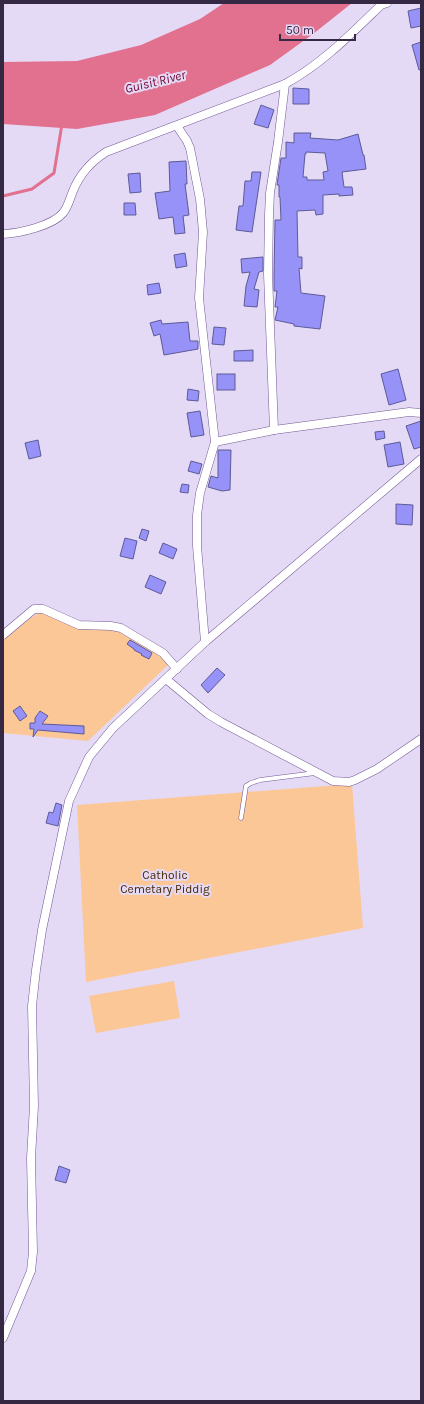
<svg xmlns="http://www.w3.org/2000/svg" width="424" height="1404" viewBox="0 0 424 1404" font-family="Karla,sans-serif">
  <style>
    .green { fill: #fbc796 }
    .water { fill: #e2708f }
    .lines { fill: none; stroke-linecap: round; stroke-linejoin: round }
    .stream { stroke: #e2708f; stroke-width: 3 }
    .building { fill: #9792f7; stroke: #5c5a98; fill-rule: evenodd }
    .service-casing { stroke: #735895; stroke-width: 5 }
    .minor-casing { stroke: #735895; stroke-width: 9 }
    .service { stroke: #fff; stroke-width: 4 }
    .minor { stroke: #fff; stroke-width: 8 }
    .labels { text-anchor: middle; stroke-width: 4; stroke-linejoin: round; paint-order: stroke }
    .park-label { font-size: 12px; fill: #482700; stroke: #e5daf5 }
    .water-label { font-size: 13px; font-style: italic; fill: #710333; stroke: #e5daf5 }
  </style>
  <rect width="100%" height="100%" fill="#e5daf5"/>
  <!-- green -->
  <g class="green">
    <path d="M39 613H45L59 620 119 629 153 648 169 664 88 741 3 733V639L32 617Z"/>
    <path d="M352 784 363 928 86 982 77 805Z"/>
    <path d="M174 981 180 1018 96 1033 89 996Z"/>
  </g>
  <!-- water -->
  <path class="water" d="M224 3H352L313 34 270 65 155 115 77 129 3 124V62L77 61 141 45 200 19Z"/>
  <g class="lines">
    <!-- stream -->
    <path class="stream" d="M3 196 32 189 54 173 62 124"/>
  </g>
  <!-- building -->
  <g class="building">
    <path d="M421 8V26L411 28 408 11Z"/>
    <path d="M421 42V69L419 70 412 45Z"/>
    <path d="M293 88 309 89V104H293Z"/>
    <path d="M261 105 274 110 268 128 254 124Z"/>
    <path d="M294 133H311L310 138 338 140 358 134 363 155H364L366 169 342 172 344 187H352L353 195 339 196V194L323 195V214L316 215 315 210 297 211 298 257H302V269L299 268 301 293 325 296 320 329 294 326V324L275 320 278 307H275L277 291H274V274L275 220H281L280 197H279V185H277L281 158H286V142L294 143ZM306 152 325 153 328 171 323 172 324 180H307V177H303L305 154H306Z"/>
    <path d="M186 161 187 184H185L189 215 183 216 185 233 175 234 173 217 159 219 155 193 170 191 169 162Z"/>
    <path d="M252 172H261L252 232 236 230 239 206H243L245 181H251Z"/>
    <path d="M140 173 141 192 130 193 128 174Z"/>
    <path d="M124 203H135L136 215H124Z"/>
    <path d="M185 253 187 266 176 268 174 255Z"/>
    <path d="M263 257V271L259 272 254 289 259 290 257 307 244 306 246 286 250 272 242 273 241 259Z"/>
    <path d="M159 283 161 293 148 295 147 285Z"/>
    <path d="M161 320 162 324 188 322 190 341H198V349L164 355 160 334 154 336 150 323Z"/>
    <path d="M214 327 226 328 224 345 212 344Z"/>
    <path d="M253 350V361H234V351Z"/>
    <path d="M398 369 406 400 389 405 381 374Z"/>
    <rect x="217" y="374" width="18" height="16"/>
    <path d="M188 389 199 391 198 401 187 400Z"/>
    <path d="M200 411 204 435 191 437 187 413Z"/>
    <path d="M421 421V447L414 449 406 426Z"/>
    <path d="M384 431 385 438 376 440 375 432Z"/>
    <path d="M38 440 41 456 29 459 25 443Z"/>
    <path d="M400 442 404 464 388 467 384 445Z"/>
    <path d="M218 450H231L230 490 222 491 208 487 211 476 218 478Z"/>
    <path d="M191 461 202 464 199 474 188 471Z"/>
    <path d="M182 484 189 485 188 493 180 492Z"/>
    <path d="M396 504 413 505 412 525 396 524Z"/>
    <path d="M142 529 149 531 146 541 139 538Z"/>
    <path d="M125 538 137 541 133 559 120 556Z"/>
    <path d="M163 543 177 549 173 559 159 553Z"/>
    <path d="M150 575 166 582 161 594 145 587Z"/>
    <path d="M130 640 152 653 149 659 141 655 142 654 134 650V649L127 644Z"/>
    <path d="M217 668 225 675 208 693 201 685Z"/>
    <path d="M20 706 27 716 20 721 13 711Z"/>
    <path d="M40 711 48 716 42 724 84 726V734L38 730 33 737 34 729H30V723H35V718Z"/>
    <path d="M56 803 62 805 58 826 46 823 49 812 53 813Z"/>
    <path d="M59 1166 70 1170 66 1183 55 1180Z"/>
  </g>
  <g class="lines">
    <!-- service casing -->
    <g class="service-casing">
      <path id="service" d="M241 818 246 786 251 783 260 780 315 773"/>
    </g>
    <!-- minor casing -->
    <g class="minor-casing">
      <g id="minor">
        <path d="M177 126 187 141 190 148 200 199 203 232 199 298 215 442 200 493 197 515V546L205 642"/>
        <path d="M3 234C20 233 52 226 63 213 68 207 70 198 73 191 80 173 91 162 106 152L285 84C322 64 351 34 381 5L387 3"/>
        <path d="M274 430 268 274 269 215 270 193 278 142 285 84"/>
        <path d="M215 442 274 430 409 412 421 413"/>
        <path d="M3 635 34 609H43L79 625 111 626 121 628 163 653 177 669"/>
        <path d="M166 679 208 714 221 722 333 781 349 782 355 780 377 769 421 739"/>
        <path d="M3 1338 31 1271 33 1252 31 1158 34 1106 32 1006 36 970 42 930 69 801 89 757 113 728 205 642 421 459"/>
      </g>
    </g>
    <!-- service -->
    <use href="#service" class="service"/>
    <!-- minor -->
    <use href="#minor" class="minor"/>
  </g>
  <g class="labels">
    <!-- park labels -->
    <g class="park-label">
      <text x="165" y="879">Catholic<tspan x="165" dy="14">Cemetary Piddig</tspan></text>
    </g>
    <!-- water labels -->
    <g class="water-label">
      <text transform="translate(155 81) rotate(-14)" y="5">Guisit River</text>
    </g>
  </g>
  <!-- border -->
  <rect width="424" height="1404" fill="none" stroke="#342843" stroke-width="8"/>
  <!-- scale -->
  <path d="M280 34v6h75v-6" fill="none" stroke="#342843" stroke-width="2"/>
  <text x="286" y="34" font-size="12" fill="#342843" stroke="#e5daf5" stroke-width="3" paint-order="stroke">50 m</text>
</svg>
